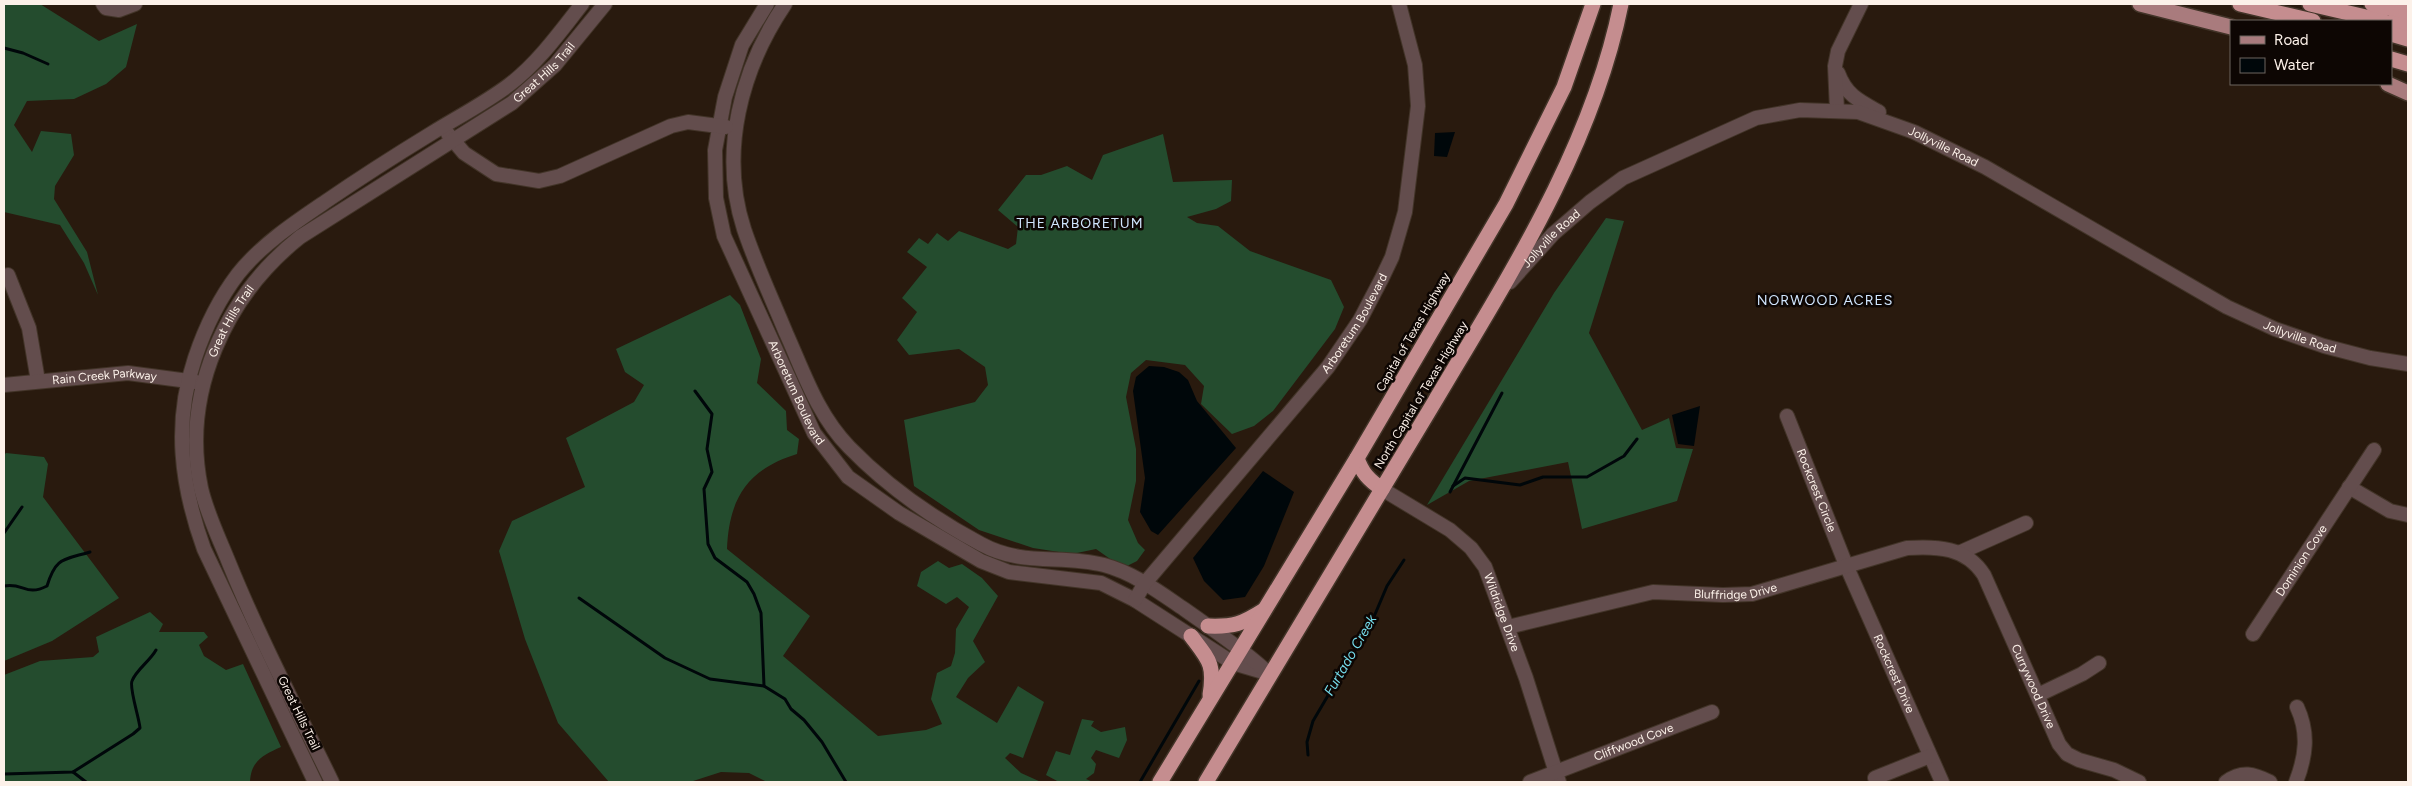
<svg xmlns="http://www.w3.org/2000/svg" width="2412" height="786" viewBox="0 0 2412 786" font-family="Figtree,sans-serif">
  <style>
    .forest { fill: #244c2e }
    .water { fill: #00070a }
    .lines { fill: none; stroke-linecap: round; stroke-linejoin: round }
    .stream { stroke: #00070a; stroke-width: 3 }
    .minor-casing { stroke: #423428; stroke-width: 16 }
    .major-casing { stroke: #423428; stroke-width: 18 }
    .highway-casing { stroke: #423428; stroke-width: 18 }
    .minor { stroke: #634d4d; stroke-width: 14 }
    .major { stroke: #a97b7d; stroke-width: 15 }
    .highway { stroke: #c58d8f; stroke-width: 15 }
    .labels { text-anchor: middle; stroke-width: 5; stroke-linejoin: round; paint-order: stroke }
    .street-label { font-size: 12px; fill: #fcf1e9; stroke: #0d0603 }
    .neighbourhood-label { font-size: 14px; letter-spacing: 1px; fill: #d1e6fe; stroke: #0d0603 }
    .water-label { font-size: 14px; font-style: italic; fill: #75dceb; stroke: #0d0603 }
  </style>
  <rect width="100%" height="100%" fill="#291a0e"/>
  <!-- forest -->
  <g class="forest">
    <path d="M4 4H40L99 41 137 24 126 67 106 84 74 99 27 101 14 125 32 152 41 131 71 134 74 155 55 186 54 199 87 252 98 295 84 263 60 225 4 212Z"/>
    <path d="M1163 134 1173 182 1232 180 1231 201 1216 209 1187 217 1197 223 1218 226 1250 251 1331 280 1344 307 1335 329 1273 411 1254 426 1232 434 1201 404 1204 386 1185 365 1146 360 1131 373 1126 397 1136 449V481L1128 520 1138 543 1145 550 1137 561 1123 568 1096 549 1072 554 1033 548 979 530 914 486 904 420 975 402 988 385 985 367 959 349 909 355 897 340 917 312 902 298 927 267 907 252 919 238 928 244 937 233 948 241 959 231 1008 249 1016 244 1018 227 998 210 1026 175H1041L1067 166 1092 180 1103 155Z"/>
    <path d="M1606 218 1624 221 1589 333 1642 430 1669 418 1676 448 1693 449 1677 501 1582 529 1568 462 1469 481 1427 505 1554 293Z"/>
    <path d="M730 295 740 305 761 359 757 383 786 411 787 430 799 439 797 454C748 469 729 498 727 549L810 616 783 656 878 736 926 730 942 724 931 699 937 673 951 666 955 653 956 629 969 607 957 597 946 604 917 586 921 572 938 561 949 568 962 564 982 578 998 596 973 641 985 662 968 678 956 697 997 723 1018 686 1044 702 1023 758 1010 753 1005 758 1021 773 1041 782H767L749 773 721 772 690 782H609L558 723 525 639 499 551 512 521 585 487 566 438 634 402 644 385 625 372 616 349Z"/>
    <path d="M6 453 44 457 48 464 43 497 119 598 52 641 4 661V455Z"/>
    <path d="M150 612 163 624 159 632H204L208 637 199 645 204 656 226 670 243 664 281 747C263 755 251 761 250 782H4V675L40 661 93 657 99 652 96 637Z"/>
    <path d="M1082 719 1094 721 1091 726 1101 732 1125 727 1127 740 1119 758 1096 750 1091 758 1096 764 1094 773 1086 779 1093 782H1059L1046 775 1056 751 1070 755Z"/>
  </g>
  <!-- water -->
  <g class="water">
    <path d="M1455 132 1447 157 1434 156 1435 133Z"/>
    <path d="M1149 366 1164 367 1179 372 1188 380 1197 401 1236 448 1158 535 1151 531 1140 512 1145 478 1133 391 1136 377Z"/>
    <path d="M1700 406 1694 446 1678 444 1672 415Z"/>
    <path d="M1263 471 1294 492 1264 566 1245 597 1223 600 1204 581 1193 558Z"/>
  </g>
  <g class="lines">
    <!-- stream -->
    <g class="stream">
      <path d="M4 48 23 53 48 64"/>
      <path d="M695 391 712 414 707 449 712 472 704 489 708 544 715 558 747 582 754 594 761 613 764 686"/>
      <path d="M1453 486 1465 478 1520 485 1543 477H1587L1624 456 1637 439"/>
      <path d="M1450 492 1502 393"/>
      <path d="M4 533 22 507"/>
      <path d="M4 586C23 582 26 597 47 586 56 557 63 560 90 552"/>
      <path d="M579 598 665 658 710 679 764 686 785 699 791 709 804 720 822 742 846 782"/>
      <path d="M1308 755 1307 742 1313 721 1373 619 1387 586 1404 560"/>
      <path d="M73 772 86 782"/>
      <path d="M4 774 73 772 133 734 140 728C139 717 129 688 132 681 136 670 150 661 156 650"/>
      <path d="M1140 782 1199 681"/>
    </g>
    <!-- minor casing -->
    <g class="minor-casing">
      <g id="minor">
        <path d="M103 4 106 8 119 10 135 4"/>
        <path id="s1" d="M767 4 742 45 725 97 715 150 716 198 724 236 814 433 848 477 899 513 981 561 1009 572 1101 583 1135 600 1233 663 1270 674"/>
        <path d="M785 4C741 69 719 152 744 229 756 265 772 299 786 333 804 373 817 414 849 447 886 485 934 519 981 544 1023 567 1061 554 1104 565 1134 573 1159 592 1184 609 1212 629 1240 647 1265 670"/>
        <path d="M1838 73C1846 95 1859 101 1879 112"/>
        <path d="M1837 110 1835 66 1838 51 1861 4"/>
        <path d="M448 134 464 153 496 174 539 181 560 176 671 126 688 122 726 127"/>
        <path d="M8 275 29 328 38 381"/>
        <path id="s2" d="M1510 282 1553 234 1590 202 1623 178 1756 118 1800 110 1858 112 1914 132 1985 167 2227 307 2275 329 2324 346 2370 358 2408 364"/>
        <path id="s3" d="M4 385 128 373 196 382"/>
        <path id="s4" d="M1787 416 1846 565 1942 782"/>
        <path d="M2349 487 2390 511 2408 515"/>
        <path id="s5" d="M1382 489 1450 530 1471 548 1485 567 1526 678 1559 782"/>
        <path d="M1961 552 2026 523"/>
        <path id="s6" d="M1135 600 1145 583 1328 367 1360 320 1382 278 1392 257 1405 212 1418 106 1415 65 1399 4"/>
        <path id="s7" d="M1508 627 1653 592 1723 595 1752 594 1907 548C1937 546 1966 547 1984 575L2059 744 2067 754 2079 760 2114 770 2139 782"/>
        <path id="s8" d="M2253 634 2374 450"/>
        <path d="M2038 695 2082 674 2099 663"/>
        <path d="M1875 778 1930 756"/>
        <path d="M315 782 204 549C181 485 173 423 195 358 205 328 219 299 238 274 261 245 294 223 325 202 360 178 396 155 432 133 458 117 485 103 509 85 538 63 560 32 582 4"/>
        <path id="s9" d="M332 782C297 710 259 637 229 563 219 538 207 514 201 488 181 392 226 296 300 237L512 103 555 65 605 4"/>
        <path id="s10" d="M1530 782 1712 712"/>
        <path d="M2226 782C2242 770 2254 774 2270 782"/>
        <path d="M2296 782C2306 756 2309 733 2297 707"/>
      </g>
    </g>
    <!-- major casing -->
    <g class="major-casing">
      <g id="major">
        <path d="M2140 4 2231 27"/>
        <path d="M2388 84 2408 93"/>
      </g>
    </g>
    <!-- highway casing -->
    <g class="highway-casing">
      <g id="highway">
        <path d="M2240 4 2313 21"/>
        <path d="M2310 4 2383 21"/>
        <path d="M2372 4 2408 13"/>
        <path d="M2391 23 2408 27"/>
        <path d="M2391 34 2408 39"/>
        <path d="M2391 59 2408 64"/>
        <path d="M1357 458C1362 473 1369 480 1382 489"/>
        <path d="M1208 626C1234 627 1242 624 1264 610"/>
        <path d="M1191 636C1209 660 1215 664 1210 695"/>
        <path d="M1160 782 1357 458 1506 204 1564 87 1593 4"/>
        <path d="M1206 782C1281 655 1358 528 1435 401 1509 276 1592 148 1621 4"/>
      </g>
    </g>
    <!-- minor -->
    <use href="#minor" class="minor"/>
    <!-- major -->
    <use href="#major" class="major"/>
    <!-- highway -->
    <use href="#highway" class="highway"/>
  </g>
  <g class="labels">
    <!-- street labels -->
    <g class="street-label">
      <text dy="4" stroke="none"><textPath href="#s9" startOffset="901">Great Hills Trail</textPath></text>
      <text dy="4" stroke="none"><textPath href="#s2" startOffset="495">Jollyville Road</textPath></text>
      <text dy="4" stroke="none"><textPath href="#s2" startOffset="60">Jollyville Road</textPath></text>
      <text dy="4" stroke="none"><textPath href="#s9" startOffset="496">Great Hills Trail</textPath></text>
      <text dy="4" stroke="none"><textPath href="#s6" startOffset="354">Arboretum Boulevard</textPath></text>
      <text transform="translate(1413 332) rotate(-60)" y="4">Capital of Texas Highway</text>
      <text dy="4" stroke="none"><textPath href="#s2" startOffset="900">Jollyville Road</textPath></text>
      <text dy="4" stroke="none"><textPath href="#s3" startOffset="101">Rain Creek Parkway</textPath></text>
      <text dy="4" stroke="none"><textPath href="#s1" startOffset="416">Arboretum Boulevard</textPath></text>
      <text transform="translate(1421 395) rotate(-59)" y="4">North Capital of Texas Highway</text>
      <text dy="4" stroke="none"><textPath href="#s4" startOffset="80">Rockcrest Circle</textPath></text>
      <text dy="4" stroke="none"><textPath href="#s8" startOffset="88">Dominion Cove</textPath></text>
      <text dy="4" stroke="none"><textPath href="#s7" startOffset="232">Bluffridge Drive</textPath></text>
      <text dy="4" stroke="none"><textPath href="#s5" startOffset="179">Wildridge Drive</textPath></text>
      <text dy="4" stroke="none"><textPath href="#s4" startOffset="279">Rockcrest Drive</textPath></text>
      <text dy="4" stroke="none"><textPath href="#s7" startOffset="618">Currywood Drive</textPath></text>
      <text transform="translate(299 713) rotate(64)" y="4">Great Hills Trail</text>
      <text dy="4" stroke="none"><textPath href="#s10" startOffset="111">Cliffwood Cove</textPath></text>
    </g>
    <!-- neighbourhood labels -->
    <g class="neighbourhood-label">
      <text x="1080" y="228">THE ARBORETUM</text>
      <text x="1825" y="305">NORWOOD ACRES</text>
    </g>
    <!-- water labels -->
    <g class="water-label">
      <text transform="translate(1350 655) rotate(-60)" y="5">Furtado Creek</text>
    </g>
  </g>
  <!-- border -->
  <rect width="2412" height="786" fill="none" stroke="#fcf1e9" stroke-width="10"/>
  <!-- legend -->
  <rect x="2230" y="20" width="162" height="65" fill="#0d0603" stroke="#6d645f"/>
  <rect x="2240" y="36" width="25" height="8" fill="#a97b7d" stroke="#6d645f"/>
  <text x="2274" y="45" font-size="15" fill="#fcf1e9">Road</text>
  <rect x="2240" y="58" width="25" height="15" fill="#00070a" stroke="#6d645f"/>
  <text x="2274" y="70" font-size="15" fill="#fcf1e9">Water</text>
</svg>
